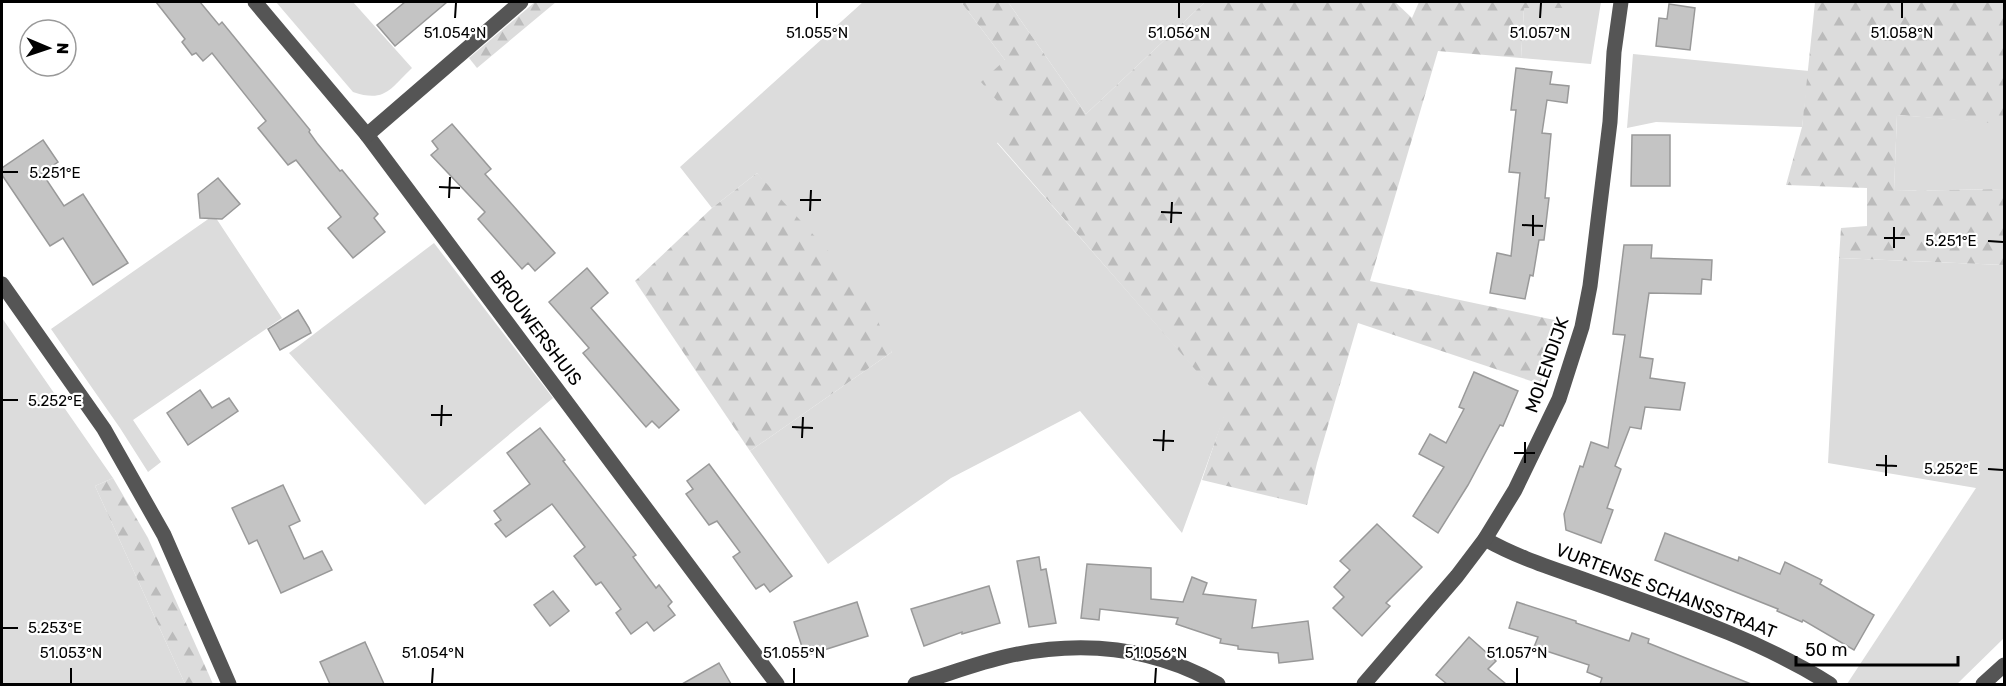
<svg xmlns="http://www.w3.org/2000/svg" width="2006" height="686" viewBox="0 0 2006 686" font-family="Rubik,sans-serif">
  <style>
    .green { fill: #dcdcdc }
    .forest { fill: url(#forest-firs) }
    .building { fill: #c4c4c4; stroke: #999; stroke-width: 1.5 }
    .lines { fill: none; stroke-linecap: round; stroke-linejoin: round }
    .minor { stroke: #555; stroke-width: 15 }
    .ticks { fill: none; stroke: #000; stroke-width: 2 }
    .labels { text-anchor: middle; stroke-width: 4.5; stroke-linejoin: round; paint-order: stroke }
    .street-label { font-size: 18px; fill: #000; stroke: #fff }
    .ticks-label { font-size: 15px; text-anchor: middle; fill: #000; stroke: #fff; stroke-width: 4.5; stroke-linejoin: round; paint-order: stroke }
  </style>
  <defs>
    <pattern id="forest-firs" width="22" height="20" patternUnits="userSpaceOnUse" patternTransform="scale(1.5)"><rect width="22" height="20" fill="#dcdcdc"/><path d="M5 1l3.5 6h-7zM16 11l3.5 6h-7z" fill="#bbb"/></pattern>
  </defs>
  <rect width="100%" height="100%" fill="#fff"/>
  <!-- green -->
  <g class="green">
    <path d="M276 2H353L412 68C390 89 385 103 353 92Z"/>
    <path d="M863 2H961L1005 60 1018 124 997 143 1228 406 1182 533 1080 411 951 478 828 564 750 451 892 352 757 173 712 208 680 167Z"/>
    <path d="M1008 2H1205L1086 114Z"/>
    <path d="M1577 2H1601L1591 64 1521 58 1524 8H1577Z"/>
    <path d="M1633 54 1809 71 1802 127 1656 122 1627 128Z"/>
    <path d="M1897 115 2004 123V189L1894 191Z"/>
    <path d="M214 215 282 318 133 420 161 462 148 472 120 428 51 329Z"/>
    <path d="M434 243 553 398 425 505 289 353Z"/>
    <path d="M1839 258 2004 265V638L1957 684H1847L1976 488 1828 463Z"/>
    <path d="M2 318 113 478 95 486 185 684H2Z"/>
  </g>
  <!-- forest -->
  <g class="forest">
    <path d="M535 2H556L477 68 469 58Z"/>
    <path d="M961 2H1008L1086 114 1205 2H1395L1412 18 1419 2H1577V8H1524L1521 58 1438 51 1370 281 1559 321 1540 384 1358 323 1317 463 1307 505 1202 480 1227 406 997 142 1017 124 981 82 1005 60Z"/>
    <path d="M1815 2H2004V124L1897 115 1894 191 2004 189V265L1839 258 1841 228 1867 226V188L1786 185 1802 127Z"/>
    <path d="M757 173 863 289 892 352 750 451 635 281 712 208Z"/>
    <path d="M113 478 148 538 213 684H185L95 486Z"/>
  </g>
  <!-- building -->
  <g class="building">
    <path d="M156 2H200L219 25 222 22 310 130 309 132 317 143 340 171 342 170 378 214 374 218 385 232 353 258 328 228 341 217 296 160 288 165 258 128 266 121 212 53 203 61 196 53 192 55 182 42 185 39Z"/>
    <path d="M405 2H447L395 46 377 25Z"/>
    <path d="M1669 4 1695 8 1690 50 1656 46 1659 18 1667 19Z"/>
    <path d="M1516 68 1552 72 1550 84 1569 86 1567 103 1547 100 1542 133 1551 134 1545 198H1549L1544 240H1539L1533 276 1530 275 1525 299 1490 293 1497 253 1511 256 1520 173 1509 172 1516 110H1511Z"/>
    <path d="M452 124 491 169 485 174 555 253 535 271 528 263 522 269 478 219 485 212 431 155 438 149 432 141Z"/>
    <path d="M1632 135H1670V186H1631Z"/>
    <path d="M43 140 58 162 42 173 64 206 83 194 128 263 93 285 63 238 50 246 2 175V168Z"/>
    <path d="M218 178 240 204 222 219 200 218 198 194Z"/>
    <path d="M1624 245H1652L1651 258 1712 260 1711 280 1702 279 1701 294 1649 293 1640 357 1653 359 1650 378 1685 383 1680 410 1645 407 1641 429 1630 427 1615 466 1621 469 1607 508 1613 510 1601 543 1566 530 1564 514 1580 466 1583 467 1591 442 1608 448 1625 335 1613 334Z"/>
    <path d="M587 268 608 293 591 308 679 410 659 428 652 421 646 427 640 420 583 353 589 348 549 302Z"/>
    <path d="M298 310 309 328 311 333 280 350 268 329Z"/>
    <path d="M1474 372 1518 391 1503 426 1500 425 1468 485 1438 533 1413 516 1444 467 1419 454 1430 434 1446 443 1464 409 1459 407Z"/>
    <path d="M200 390 212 408 229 398 238 411 188 445 167 413Z"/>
    <path d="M540 428 565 460 563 461 636 555 633 557 656 588 659 585 672 602 668 606 675 615 654 631 647 622 631 634 616 613 621 609 601 582 596 585 574 556 585 547 552 504 506 537 495 524 501 520 494 511 530 484 507 453Z"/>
    <path d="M709 464 792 576 770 592 764 584 756 589 733 557 740 552 717 521 709 525 686 494 693 489 687 481Z"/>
    <path d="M283 485 300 521 289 526 304 559 322 551 332 570 281 593 257 540 249 544 232 508Z"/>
    <path d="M1377 524 1422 567 1386 603 1390 606 1362 636 1333 608 1344 597 1334 587 1350 570 1340 561Z"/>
    <path d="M1665 533 1738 561 1739 557 1780 574 1785 562 1822 580 1820 584 1874 615 1854 650 1803 620 1802 622 1777 611 1778 609 1655 560Z"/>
    <path d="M1039 557 1041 570 1046 569 1056 623 1029 627 1017 561Z"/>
    <path d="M1087 564 1151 568V599L1183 602 1192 577 1207 583 1203 594 1256 600 1252 628 1308 621 1313 659 1279 663 1278 653 1238 649V646L1220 643 1221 639 1176 624 1178 618 1100 609 1099 620 1081 618Z"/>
    <path d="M989 586 1000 623 962 634V632L924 646 911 609Z"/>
    <path d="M553 591 569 611 550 626 534 605Z"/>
    <path d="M857 602 868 636 805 656 794 622Z"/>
    <path d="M1517 602 1576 621V623L1629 641 1632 633 1649 639 1648 643 1751 684H1600L1602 678 1587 672 1589 665 1534 647 1538 637 1509 628Z"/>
    <path d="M1469 637 1496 661 1488 669 1506 684H1447L1436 675Z"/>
    <path d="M365 642 384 684H330L320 662Z"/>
    <path d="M719 663 731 684H682Z"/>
  </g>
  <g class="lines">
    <!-- minor -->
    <g class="minor">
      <path d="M255 2 367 135 777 684"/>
      <path d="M367 135 521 2"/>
      <path d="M2 284 104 429 164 535 229 684"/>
      <path d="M1485 539C1518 558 1555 569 1591 582 1672 611 1757 638 1830 684"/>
      <path d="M915 684C946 675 977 663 1008 656 1081 640 1153 647 1218 684"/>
      <path d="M1364 684 1457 576 1485 539 1515 490 1559 399 1582 327 1590 286 1610 122 1614 52 1621 2"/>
      <path d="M1983 684 2004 665"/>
    </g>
  </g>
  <!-- ticks -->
  <path class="ticks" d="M455 18 456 3M817 18V3M1179 18V3M1540 18 1541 3M1902 18V3M3 172H18M439 187 460 188M449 198 450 177M800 200H821M810 211 811 190M1161 212 1182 213M1171 223 1172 202M1522 225 1543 226M1533 236V215M1884 238H1905M1988 241 2003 242M1894 248V227M3 400H18M431 415H452M441 426 442 405M792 427 813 428M802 438 803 417M1153 440 1174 441M1163 451 1164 430M1514 453H1535M1525 463V442M1876 465 1897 466M1988 469 2003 470M1886 476V455M3 628H18M71 683V668M432 683 433 668M794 683V668M1155 683 1156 668M1517 683V668"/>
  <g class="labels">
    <!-- street labels -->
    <g class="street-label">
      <text transform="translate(536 328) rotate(53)" y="6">BROUWERSHUIS</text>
      <text transform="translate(1547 365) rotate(-71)" y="6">MOLENDIJK</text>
      <text transform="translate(1666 591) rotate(21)" y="6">VURTENSE SCHANSSTRAAT</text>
    </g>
  </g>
  <g class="ticks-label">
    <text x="455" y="38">51.054°N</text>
    <text x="817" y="38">51.055°N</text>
    <text x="1179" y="38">51.056°N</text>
    <text x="1540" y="38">51.057°N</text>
    <text x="1902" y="38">51.058°N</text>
    <text x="55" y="178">5.251°E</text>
    <text x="1951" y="246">5.251°E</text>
    <text x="55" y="406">5.252°E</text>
    <text x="1951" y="474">5.252°E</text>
    <text x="55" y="633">5.253°E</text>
    <text x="71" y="658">51.053°N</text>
    <text x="433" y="658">51.054°N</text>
    <text x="794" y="658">51.055°N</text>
    <text x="1156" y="658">51.056°N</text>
    <text x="1517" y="658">51.057°N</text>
  </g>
  <!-- border -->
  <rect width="2006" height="686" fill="none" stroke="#000000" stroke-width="6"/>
  <!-- north arrow -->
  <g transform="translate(48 48) rotate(92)"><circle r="28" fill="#ffffff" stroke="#999999" stroke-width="1.5"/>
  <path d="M0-4.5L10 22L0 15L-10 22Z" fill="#000000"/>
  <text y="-9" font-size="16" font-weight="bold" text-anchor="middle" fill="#000000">N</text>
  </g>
  <!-- scale -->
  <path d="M1796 656v9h162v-9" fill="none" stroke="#000000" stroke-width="3"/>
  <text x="1805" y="656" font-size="18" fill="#000000" stroke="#ffffff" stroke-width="4.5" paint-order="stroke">50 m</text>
</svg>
